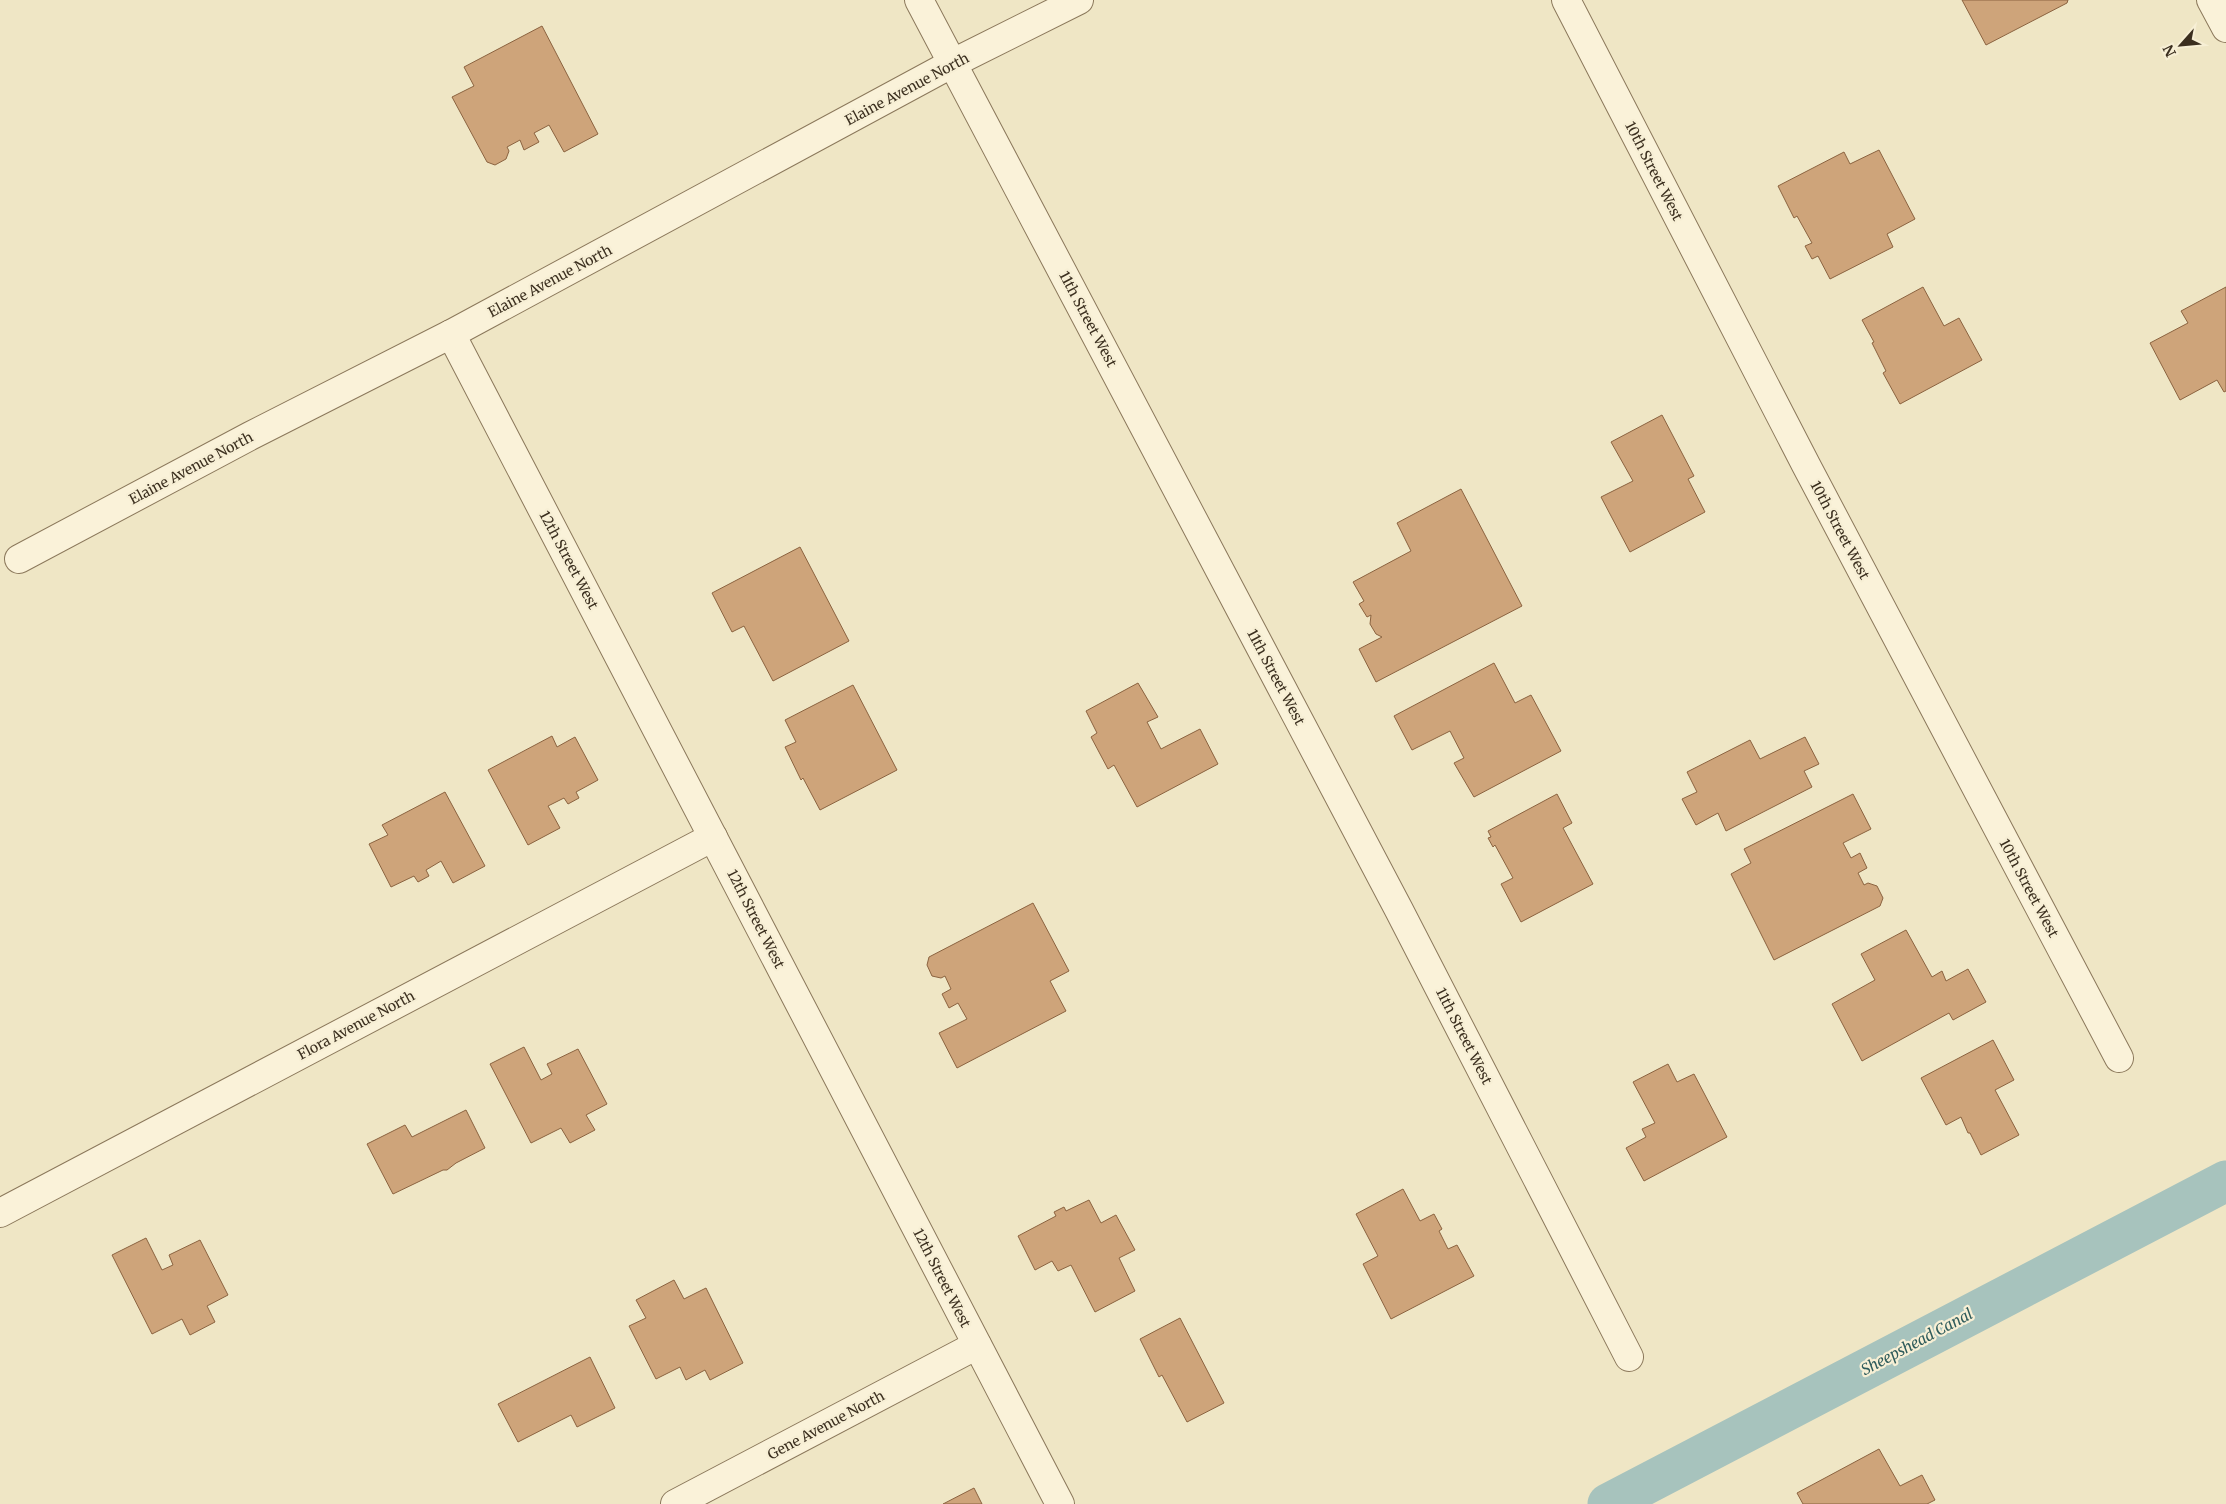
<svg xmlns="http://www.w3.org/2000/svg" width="2226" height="1504" viewBox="0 0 2226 1504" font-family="Merriweather,serif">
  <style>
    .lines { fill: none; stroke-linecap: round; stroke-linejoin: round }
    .canal { stroke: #a7c3bd; stroke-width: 41 }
    .building { fill: #cea47a; stroke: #8b6340 }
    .street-casing { stroke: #8b785b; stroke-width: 30 }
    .street { stroke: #faf2d9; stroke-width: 28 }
    .labels { text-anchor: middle; stroke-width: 4.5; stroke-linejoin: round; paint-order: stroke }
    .street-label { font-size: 14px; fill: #3b2f1f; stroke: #f7efd5 }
    .water-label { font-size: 15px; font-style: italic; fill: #2e5b5b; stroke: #f7efd5 }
  </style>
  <rect width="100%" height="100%" fill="#efe6c5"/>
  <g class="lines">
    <!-- canal -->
    <path class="canal" d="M1608 1504 2226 1181"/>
  </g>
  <!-- building -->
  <g class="building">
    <path d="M1962 0H2068L2067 3 1986 45Z"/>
    <path d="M542 26 598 134 564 152 549 125 534 133 539 142 524 150 520 140 507 147 509 151 506 159 495 165 487 162 452 97 474 86 464 67Z"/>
    <path d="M1879 150 1915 219 1887 234 1893 247 1830 279 1818 256 1812 259 1805 246 1812 243 1797 216 1794 218 1778 186 1844 152 1850 164Z"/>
    <path d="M1923 287 1944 326 1959 318 1982 360 1900 404 1883 373 1886 371 1872 343 1874 342 1862 320Z"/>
    <path d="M2226 287V391L2224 392 2217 380 2180 400 2150 343 2188 323 2181 311Z"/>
    <path d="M1662 415 1694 476 1688 479 1705 512 1630 552 1601 497 1633 481 1611 442Z"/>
    <path d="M1461 489 1522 606 1376 682 1359 649 1382 637 1376 634 1370 624 1371 615 1367 617 1359 604 1364 601 1353 582 1411 551 1397 523Z"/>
    <path d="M800 547 849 641 773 681 744 626 732 632 712 593Z"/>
    <path d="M1494 663 1515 703 1531 695 1561 751 1474 797 1454 763 1464 758 1450 731 1412 750 1394 716Z"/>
    <path d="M1138 683 1158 717 1147 722 1161 749 1200 729 1218 764 1137 807 1114 765 1108 769 1091 737 1097 733 1086 711Z"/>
    <path d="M853 685 897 770 820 810 803 778 801 780 785 747 796 742 785 720Z"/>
    <path d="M552 736 557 747 575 737 598 780 576 792 579 798 568 804 564 798 548 806 560 828 528 845 488 770Z"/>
    <path d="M1805 737 1819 764 1804 771 1812 787 1726 831 1718 813 1696 825 1682 799 1697 792 1687 772 1750 740 1760 759Z"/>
    <path d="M445 792 485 866 453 883 441 861 426 870 429 876 418 882 414 876 391 887 369 844 388 835 382 825Z"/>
    <path d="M1557 794 1572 823 1563 828 1593 884 1521 922 1501 884 1513 878 1495 845 1493 847 1488 838 1491 837 1488 831Z"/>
    <path d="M1853 794 1871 829 1843 843 1851 858 1860 853 1867 868 1858 873 1864 885 1868 883 1877 886 1883 898 1880 906 1774 960 1731 874 1751 863 1744 849Z"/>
    <path d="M1033 903 1069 971 1050 981 1066 1011 957 1068 939 1033 967 1019 958 1003 949 1008 942 994 951 989 945 976 941 978 932 976 927 965 929 957Z"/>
    <path d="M1906 930 1932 977 1942 971 1946 981 1968 969 1986 1002 1953 1020 1949 1013 1862 1061 1832 1004 1875 980 1861 954Z"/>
    <path d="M1993 1040 2014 1080 1995 1090 2019 1135 1981 1155 1970 1133H1968L1961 1117 1946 1125 1921 1078Z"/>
    <path d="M524 1047 541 1080 552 1074 547 1064 578 1049 607 1104 586 1115 595 1130 570 1143 561 1128 531 1143 490 1064Z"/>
    <path d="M1668 1064 1677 1082 1694 1074 1727 1137 1644 1181 1626 1148 1646 1137 1642 1129 1655 1123 1633 1082Z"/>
    <path d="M466 1110 485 1148 456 1163 447 1170H443L393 1194 367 1144 405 1125 412 1137Z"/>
    <path d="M1403 1189 1420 1221 1434 1214 1442 1229 1439 1231 1448 1249 1457 1245 1474 1276 1391 1319 1363 1264 1378 1256 1356 1214Z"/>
    <path d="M1089 1200 1101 1223 1116 1215 1135 1250 1119 1258 1135 1291 1095 1312 1071 1265 1058 1271 1052 1261 1035 1270 1018 1236 1056 1216 1054 1212 1064 1207 1066 1211Z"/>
    <path d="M146 1238 162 1270 173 1265 169 1255 200 1240 228 1295 207 1306 215 1322 190 1335 182 1319 152 1334 112 1255Z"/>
    <path d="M674 1280 684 1299 706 1288 743 1363 710 1380 705 1370 686 1380 680 1367 656 1379 629 1326 646 1318 636 1300Z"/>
    <path d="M1180 1318 1224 1403 1187 1422 1162 1375 1159 1377 1140 1339Z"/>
    <path d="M590 1357 615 1408 577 1427 571 1415 518 1442 498 1404Z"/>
    <path d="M1879 1449 1900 1486 1922 1475 1935 1500 1927 1504H1803L1797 1493Z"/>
    <path d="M974 1488 982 1504H943Z"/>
  </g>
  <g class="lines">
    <!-- street casing -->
    <g class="street-casing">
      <g id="street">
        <path d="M919 0 1399 910 1629 1357"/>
        <path d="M1566 0 1806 465 2119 1058"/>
        <path d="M2211 0 2226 28"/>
        <path d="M451 334 1060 1504"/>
        <path d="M19 559 250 436 451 334 953 63 1079 0"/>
        <path d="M0 1213 713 837"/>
        <path d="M675 1504 977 1345"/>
      </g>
    </g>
    <!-- street -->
    <use href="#street" class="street"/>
  </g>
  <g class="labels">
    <!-- street labels -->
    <g class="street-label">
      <text transform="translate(907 89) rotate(-28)" y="5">Elaine Avenue North</text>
      <text transform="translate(1654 171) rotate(63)" y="5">10th Street West</text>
      <text transform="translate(550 281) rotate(-28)" y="5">Elaine Avenue North</text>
      <text transform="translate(1088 319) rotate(62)" y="5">11th Street West</text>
      <text transform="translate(191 468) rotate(-28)" y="5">Elaine Avenue North</text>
      <text transform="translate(1840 530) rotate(62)" y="5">10th Street West</text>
      <text transform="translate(569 560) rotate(62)" y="5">12th Street West</text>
      <text transform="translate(1276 677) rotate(62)" y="5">11th Street West</text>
      <text transform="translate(2029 888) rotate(62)" y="5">10th Street West</text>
      <text transform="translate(756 919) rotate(63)" y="5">12th Street West</text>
      <text transform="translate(356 1025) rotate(-28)" y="5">Flora Avenue North</text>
      <text transform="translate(1464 1036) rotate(63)" y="5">11th Street West</text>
      <text transform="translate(942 1278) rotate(63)" y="5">12th Street West</text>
      <text transform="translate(826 1425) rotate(-28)" y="5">Gene Avenue North</text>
    </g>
    <!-- water labels -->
    <g class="water-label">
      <text transform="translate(1917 1342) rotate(-28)" y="5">Sheepshead Canal</text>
    </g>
  </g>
  <!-- north arrow -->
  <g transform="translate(2181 45) rotate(243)" stroke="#f7efd5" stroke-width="4" paint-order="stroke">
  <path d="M0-4L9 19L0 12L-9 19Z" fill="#3b2f1f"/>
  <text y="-8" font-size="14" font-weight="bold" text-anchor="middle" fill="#3b2f1f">N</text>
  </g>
</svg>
